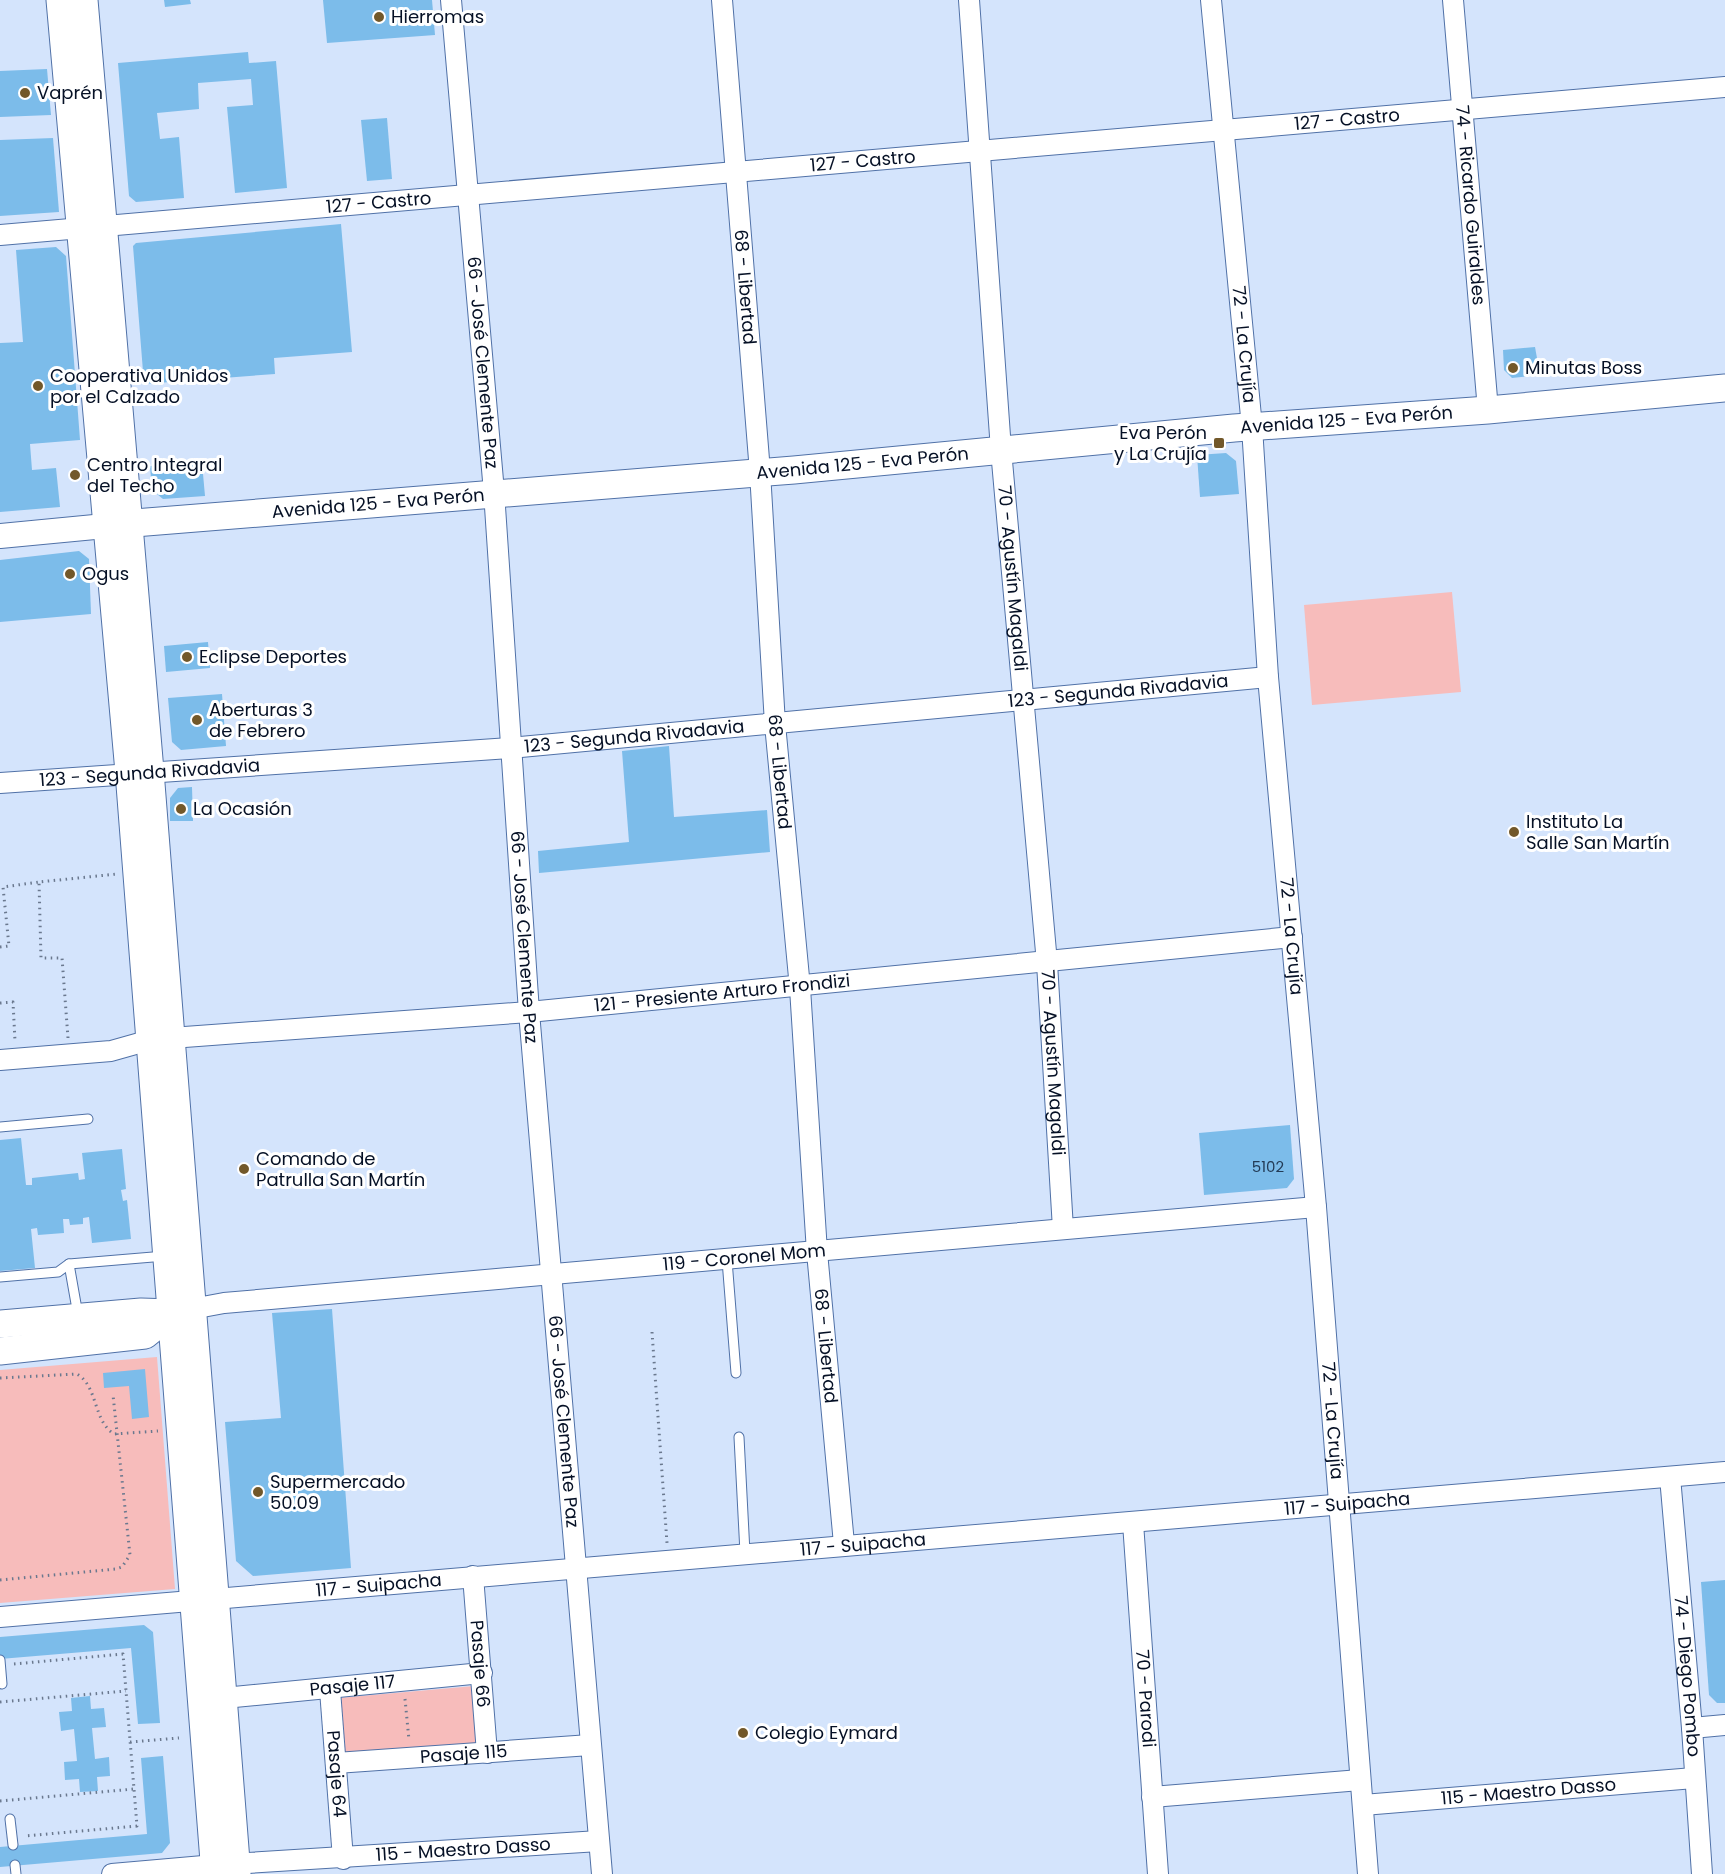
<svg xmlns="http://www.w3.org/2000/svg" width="1725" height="1874" viewBox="0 0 1725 1874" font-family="Poppins,sans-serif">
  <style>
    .green { fill: #f7bcbb }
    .building { fill: #7cbcea }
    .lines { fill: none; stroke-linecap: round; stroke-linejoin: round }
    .service-casing { stroke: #5071a7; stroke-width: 11 }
    .minor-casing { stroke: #5071a7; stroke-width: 22 }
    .tertiary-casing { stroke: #5071a7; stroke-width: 26 }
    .secondary-casing { stroke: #5071a7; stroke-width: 29 }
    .path { stroke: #6a788e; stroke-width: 3; stroke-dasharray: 1.5 4.5; stroke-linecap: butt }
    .service { stroke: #fff; stroke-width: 9 }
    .minor { stroke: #fff; stroke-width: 20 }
    .tertiary { stroke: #fff; stroke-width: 24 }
    .secondary { stroke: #fff; stroke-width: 27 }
    .poi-dot { fill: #72582a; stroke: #fff; stroke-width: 2 }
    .labels { text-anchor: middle; stroke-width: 6; stroke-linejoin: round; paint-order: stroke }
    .number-label { font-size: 15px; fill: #233b56 }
    .poi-label { font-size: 18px; fill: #051025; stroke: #fff; text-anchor: start }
    .street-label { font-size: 18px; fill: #051025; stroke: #fff }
  </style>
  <rect width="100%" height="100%" fill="#d4e4fc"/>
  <!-- green -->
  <g class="green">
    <path d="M1452 592 1461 692 1312 705 1304 605Z"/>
    <path d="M157 1357 175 1589 0 1603V1370Z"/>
    <path d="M474 1686 478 1743 341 1754 338 1698Z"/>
  </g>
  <!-- building -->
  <g class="building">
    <path d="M164 0H190L191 4 165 7Z"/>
    <path d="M323 0H432L435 35 327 43Z"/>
    <path d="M248 52 249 63 276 61 287 188 235 193 227 107 253 105 251 79 198 83 199 109 157 113 160 139 179 137 184 198 136 202 129 196 118 63Z"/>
    <path d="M47 69 51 115 0 117V71Z"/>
    <path d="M387 118 392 179 367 181 361 120Z"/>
    <path d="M53 138 59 212 0 216V140Z"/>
    <path d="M341 224 352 352 274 358 275 374 144 384 133 246 136 243Z"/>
    <path d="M56 247 66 256 80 440 30 444 32 470 56 468 60 507 0 512V343L23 342 16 250Z"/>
    <path d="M1535 347 1540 375 1512 378 1504 370 1503 350Z"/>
    <path d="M1226 453 1236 461 1239 494 1200 497 1197 455Z"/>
    <path d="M202 463 205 496 163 499 152 490 150 466Z"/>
    <path d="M79 551 89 559 91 614 0 622V560Z"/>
    <path d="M208 642 210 668 166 672 164 646Z"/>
    <path d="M222 694 226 746 181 750 172 742 168 698Z"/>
    <path d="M669 746 674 817 767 810 770 852 539 873 538 851 629 842 622 751Z"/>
    <path d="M192 787 193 821H170V798L178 788Z"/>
    <path d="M1290 1125 1294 1179 1287 1188 1204 1195 1199 1133Z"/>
    <path d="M21 1138 26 1185H32V1178L78 1173 79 1180 85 1179 82 1153 122 1149 126 1189 121 1190 123 1201 127 1200 131 1239 92 1243 89 1217 83 1218V1224L70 1225 69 1219H63L64 1233 38 1235 37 1228 31 1229 35 1268 0 1271V1140Z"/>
    <path d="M332 1309 351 1568 253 1576 236 1561 225 1422 281 1418 272 1313Z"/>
    <path d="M145 1369 149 1417 132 1419 129 1386 104 1388 103 1373Z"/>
    <path d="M1725 1580V1703H1717L1709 1695 1701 1582Z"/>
    <path d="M144 1625 153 1632 160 1723 138 1724 131 1648 0 1659V1637Z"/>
    <path d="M90 1696 91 1709 104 1708 106 1727 92 1728 95 1759 109 1757 110 1776 97 1777 98 1791 80 1792 79 1779 65 1780 64 1762 77 1761 74 1729 61 1731 59 1712 72 1711 71 1698Z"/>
    <path d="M163 1756 170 1843 162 1853 0 1867V1847L147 1834 141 1758Z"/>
  </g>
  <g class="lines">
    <!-- service casing -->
    <g class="service-casing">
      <g id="service">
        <path d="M0 1127 88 1119"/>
        <path d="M727 1260 736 1373"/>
        <path d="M69 1264 78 1315"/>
        <path d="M0 1277 58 1272 69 1264 165 1256"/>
        <path d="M739 1437 745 1553"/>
        <path d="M0 1660 2 1684"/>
        <path d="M10 1819 13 1845"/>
        <path d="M15 1865 16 1874"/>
      </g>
    </g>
    <!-- minor casing -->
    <g class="minor-casing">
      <g id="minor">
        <path id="s1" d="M451 0 494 492 529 1012 602 1874"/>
        <path id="s2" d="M722 0 760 472 775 724 800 988 817 1252 844 1544"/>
        <path id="s3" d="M969 0 1001 450 1047 963 1063 1229"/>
        <path id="s4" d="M1211 0 1252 427 1268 677 1316 1207 1368 1874"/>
        <path id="s5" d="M1453 0 1488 410"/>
        <path id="s6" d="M0 235 1725 87"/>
        <path id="s7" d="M0 783 510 748 1268 677"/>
        <path id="s8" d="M0 1060 111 1051 150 1040 171 1038 529 1012 1292 937"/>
        <path id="s9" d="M181 1311 224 1303 1316 1207"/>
        <path id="s10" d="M1670 1477 1692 1728 1702 1874"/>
        <path id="s11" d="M1133 1523 1158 1874"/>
        <path id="s12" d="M473 1576 487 1753"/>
        <path id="s13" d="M0 1617 1725 1472"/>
        <path id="s14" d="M330 1690 343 1859"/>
        <path id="s15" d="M224 1698 482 1673"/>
        <path d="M1692 1728 1725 1725"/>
        <path id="s16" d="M336 1763 590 1745"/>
        <path d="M1152 1797 1360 1780"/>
        <path id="s17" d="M1363 1805 1694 1778"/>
        <path id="s18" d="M112 1874 215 1865 599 1841"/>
      </g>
    </g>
    <!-- tertiary casing -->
    <g class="tertiary-casing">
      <path id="tertiary" d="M0 536 105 526"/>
    </g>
    <!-- secondary casing -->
    <g class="secondary-casing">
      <g id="secondary">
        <path d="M60 0 129 772 215 1874"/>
        <path d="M84 0 150 771 237 1874"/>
        <path id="s19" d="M109 525 794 470 1234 428 1488 410 1725 388"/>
        <path d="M0 1324 141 1312 172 1313"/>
        <path d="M0 1351 145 1335 172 1313"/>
      </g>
    </g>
    <!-- path -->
    <g class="path">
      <path d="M0 947 9 946 3 887 39 882"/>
      <path d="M0 1003 13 1002 15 1041"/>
      <path d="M68 1038 62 958H41L39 882 117 874"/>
      <path d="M652 1332 667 1543"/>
      <path d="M0 1378 77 1374C98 1386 93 1421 114 1434L158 1431"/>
      <path d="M0 1580 116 1569 122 1567 130 1555 113 1395"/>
      <path d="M14 1664 123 1654 137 1826 25 1836"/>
      <path d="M405 1699 409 1740"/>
      <path d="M0 1702 126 1691"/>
      <path d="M130 1742 179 1738"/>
      <path d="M0 1801 134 1789"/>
    </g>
    <!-- service -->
    <use href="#service" class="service"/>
    <!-- minor -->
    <use href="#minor" class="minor"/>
    <!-- tertiary -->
    <use href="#tertiary" class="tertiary"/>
    <!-- secondary -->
    <use href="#secondary" class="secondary"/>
  </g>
  <!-- markers -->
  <g class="poi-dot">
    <circle cx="379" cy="17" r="6"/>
    <circle cx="25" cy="93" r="6"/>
    <circle cx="1513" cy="368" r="6"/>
    <circle cx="38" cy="386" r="6"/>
    <rect x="1213" y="437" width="12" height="12" rx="3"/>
    <circle cx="75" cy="475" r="6"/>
    <circle cx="70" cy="574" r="6"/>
    <circle cx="187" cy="657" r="6"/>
    <circle cx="197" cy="720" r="6"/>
    <circle cx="181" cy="809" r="6"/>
    <circle cx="1514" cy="832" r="6"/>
    <circle cx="244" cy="1169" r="6"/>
    <circle cx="258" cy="1492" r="6"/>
    <circle cx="743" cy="1733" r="6"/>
  </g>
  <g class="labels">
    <!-- number labels -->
    <g class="number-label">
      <text x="1268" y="1172">5102</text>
    </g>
    <!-- poi labels -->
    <g class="poi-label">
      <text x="391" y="23">Hierromas</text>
      <text x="37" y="99">Vaprén</text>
      <text x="1525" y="374">Minutas Boss</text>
      <text x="50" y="382">Cooperativa Unidos<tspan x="50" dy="21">por el Calzado</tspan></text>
      <text x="1207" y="439" text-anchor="end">Eva Perón<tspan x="1207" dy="21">y La Crujía</tspan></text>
      <text x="87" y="471">Centro Integral<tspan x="87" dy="21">del Techo</tspan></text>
      <text x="82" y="580">Ogus</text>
      <text x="199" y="663">Eclipse Deportes</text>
      <text x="209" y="716">Aberturas 3<tspan x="209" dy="21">de Febrero</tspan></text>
      <text x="193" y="815">La Ocasión</text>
      <text x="1526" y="828">Instituto La<tspan x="1526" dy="21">Salle San Martín</tspan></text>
      <text x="256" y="1165">Comando de<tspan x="256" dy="21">Patrulla San Martín</tspan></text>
      <text x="270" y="1488">Supermercado<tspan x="270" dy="21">50.09</tspan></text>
      <text x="755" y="1739">Colegio Eymard</text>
    </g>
    <!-- street labels -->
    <g class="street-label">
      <text dy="6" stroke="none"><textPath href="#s6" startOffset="1352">127 - Castro</textPath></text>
      <text dy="6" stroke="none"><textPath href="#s6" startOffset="866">127 - Castro</textPath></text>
      <text dy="6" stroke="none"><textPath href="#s6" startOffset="380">127 - Castro</textPath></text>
      <text dy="6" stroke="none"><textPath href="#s5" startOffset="206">74 - Ricardo Guiraldes</textPath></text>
      <text dy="6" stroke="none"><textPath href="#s2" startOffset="288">68 - Libertad</textPath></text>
      <text dy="6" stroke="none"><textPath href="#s4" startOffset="346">72 - La Crujía</textPath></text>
      <text dy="6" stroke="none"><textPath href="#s1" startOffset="364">66 - José Clemente Paz</textPath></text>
      <text dy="6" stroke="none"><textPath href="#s19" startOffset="1242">Avenida 125 - Eva Perón</textPath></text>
      <text dy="6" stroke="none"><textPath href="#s19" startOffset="756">Avenida 125 - Eva Perón</textPath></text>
      <text dy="6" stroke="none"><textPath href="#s19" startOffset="270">Avenida 125 - Eva Perón</textPath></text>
      <text dy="6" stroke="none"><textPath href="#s3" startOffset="580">70 - Agustín Magaldi</textPath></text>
      <text dy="6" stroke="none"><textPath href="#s7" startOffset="1122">123 - Segunda Rivadavia</textPath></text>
      <text dy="6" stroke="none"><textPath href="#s7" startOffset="636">123 - Segunda Rivadavia</textPath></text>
      <text dy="6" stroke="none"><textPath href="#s7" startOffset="150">123 - Segunda Rivadavia</textPath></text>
      <text dy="6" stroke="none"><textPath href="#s2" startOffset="774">68 - Libertad</textPath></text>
      <text dy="6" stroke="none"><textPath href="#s1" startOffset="940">66 - José Clemente Paz</textPath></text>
      <text dy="6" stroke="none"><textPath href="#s4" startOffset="940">72 - La Crujía</textPath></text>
      <text dy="6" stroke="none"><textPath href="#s8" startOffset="726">121 - Presiente Arturo Frondizi</textPath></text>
      <text dy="6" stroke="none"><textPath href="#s3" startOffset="1066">70 - Agustín Magaldi</textPath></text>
      <text dy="6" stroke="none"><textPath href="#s9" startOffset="566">119 - Coronel Mom</textPath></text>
      <text dy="6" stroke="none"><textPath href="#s2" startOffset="1350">68 - Libertad</textPath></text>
      <text dy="6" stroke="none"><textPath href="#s4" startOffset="1426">72 - La Crujía</textPath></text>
      <text dy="6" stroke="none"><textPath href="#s1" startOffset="1426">66 - José Clemente Paz</textPath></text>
      <text dy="6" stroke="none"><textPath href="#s13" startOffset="1352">117 - Suipacha</textPath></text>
      <text dy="6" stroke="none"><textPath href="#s13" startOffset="866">117 - Suipacha</textPath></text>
      <text dy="6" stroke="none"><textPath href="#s13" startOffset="380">117 - Suipacha</textPath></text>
      <text dy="6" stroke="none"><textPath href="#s12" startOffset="88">Pasaje 66</textPath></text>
      <text dy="6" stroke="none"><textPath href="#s10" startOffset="200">74 - Diego Pombo</textPath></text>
      <text dy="6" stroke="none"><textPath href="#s15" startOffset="129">Pasaje 117</textPath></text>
      <text dy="6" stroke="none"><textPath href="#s11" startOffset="176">70 - Parodi</textPath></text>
      <text dy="6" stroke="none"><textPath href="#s16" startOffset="128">Pasaje 115</textPath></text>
      <text dy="6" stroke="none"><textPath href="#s14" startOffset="84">Pasaje 64</textPath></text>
      <text dy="6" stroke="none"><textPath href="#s17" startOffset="166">115 - Maestro Dasso</textPath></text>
      <text dy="6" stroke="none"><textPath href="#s18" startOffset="352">115 - Maestro Dasso</textPath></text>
    </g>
  </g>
</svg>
